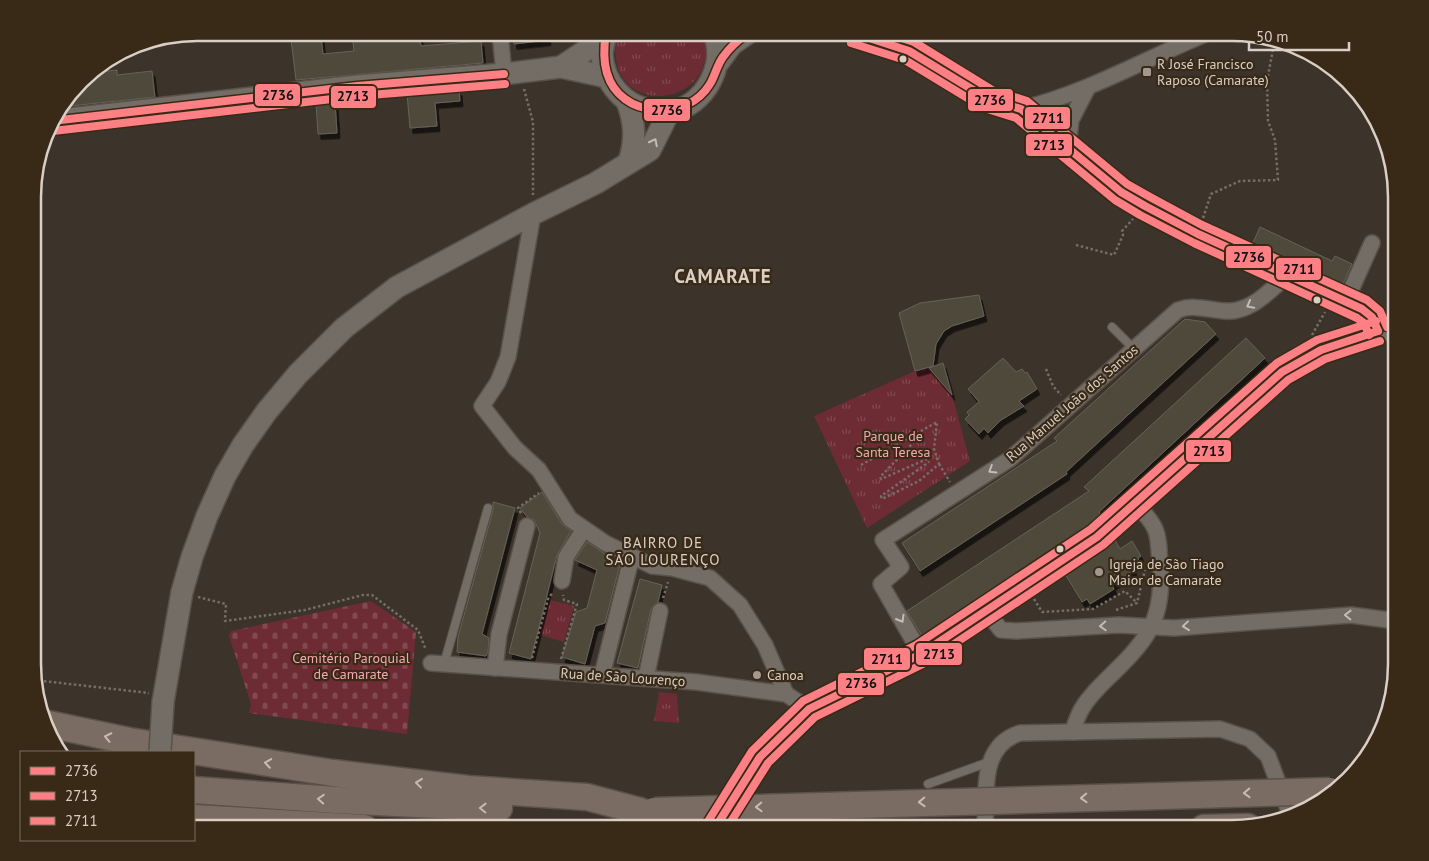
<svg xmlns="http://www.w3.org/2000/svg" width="1429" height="861" viewBox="0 0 1429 861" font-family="'PT Sans',sans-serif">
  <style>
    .grass { fill: url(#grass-tufts) }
    .cemetery { fill: url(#cemetery-stones) }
    .building { fill: #504a3b; stroke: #666158; filter: url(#shadow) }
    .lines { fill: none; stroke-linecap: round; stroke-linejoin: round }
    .lane-casing { stroke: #5a5149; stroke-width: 10 }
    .street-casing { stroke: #5a5149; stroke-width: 18 }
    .secondary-casing { stroke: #5a5149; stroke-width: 24 }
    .highway-casing { stroke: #5a5149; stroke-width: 29 }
    .path { stroke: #756e67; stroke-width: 2.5; stroke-dasharray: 2.5 2.5; stroke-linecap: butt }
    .lane { stroke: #736d66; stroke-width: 8 }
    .street { stroke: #736d66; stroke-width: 15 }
    .secondary { stroke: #736d66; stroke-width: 21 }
    .highway { stroke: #7b6c63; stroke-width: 26 }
    .secondary-bridge-casing { stroke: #5a5149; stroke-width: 24; stroke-linecap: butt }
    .highway-bridge-casing { stroke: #5a5149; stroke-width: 29; stroke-linecap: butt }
    .secondary-bridge { stroke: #736d66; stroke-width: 21 }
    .highway-bridge { stroke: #7b6c63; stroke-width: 26 }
    .bus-1-casing { stroke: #392a18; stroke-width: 11 }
    .bus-2-casing { stroke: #392a18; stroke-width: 11 }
    .bus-3-casing { stroke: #392a18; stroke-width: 11 }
    .bus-1 { stroke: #ff8084; stroke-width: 8 }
    .bus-2 { stroke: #ff8084; stroke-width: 8 }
    .bus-3 { stroke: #ff8084; stroke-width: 8 }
    .oneway { stroke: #c5bbb2 }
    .oneway2 { stroke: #c7bbb1 }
    .bus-dot { fill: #dacfc5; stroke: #392a18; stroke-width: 2 }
    .poi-dot { fill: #a3988f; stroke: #392a18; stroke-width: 2 }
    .labels { text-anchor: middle; stroke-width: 4.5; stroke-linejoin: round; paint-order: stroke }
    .poi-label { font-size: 14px; fill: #dacfc5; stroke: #392a18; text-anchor: start }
    .street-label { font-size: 14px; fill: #dacfc5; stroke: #392a18 }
    .park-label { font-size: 14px; fill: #f5a8af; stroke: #392a18 }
    .neighbourhood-label { font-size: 15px; letter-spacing: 1px; fill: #dacfc5; stroke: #392a18 }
    .district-label { font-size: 19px; font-weight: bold; letter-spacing: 1px; fill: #dacfc5; stroke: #392a18 }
    .rim { fill: none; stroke: #dacfc5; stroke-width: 2.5 }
    .line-badge { stroke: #392a18; stroke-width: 2 }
    .pale-badge-label { font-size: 14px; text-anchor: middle; font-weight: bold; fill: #111 }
  </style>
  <defs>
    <pattern id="grass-tufts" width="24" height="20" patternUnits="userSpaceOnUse" patternTransform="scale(1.25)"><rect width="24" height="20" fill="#6d2b34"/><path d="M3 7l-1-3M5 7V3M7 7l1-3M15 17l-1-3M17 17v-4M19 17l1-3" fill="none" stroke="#814950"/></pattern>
    <pattern id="cemetery-stones" width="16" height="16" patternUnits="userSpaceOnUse" patternTransform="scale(1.25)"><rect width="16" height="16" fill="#6d2b34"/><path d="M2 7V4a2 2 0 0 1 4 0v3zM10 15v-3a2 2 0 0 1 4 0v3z" fill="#814950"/></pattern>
    <filter id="shadow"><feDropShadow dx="3" dy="5.5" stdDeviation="0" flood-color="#0009"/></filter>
  </defs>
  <rect width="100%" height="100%" fill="#3c332a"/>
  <!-- grass -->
  <g class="grass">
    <path d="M619 33H703C723 103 624 119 616 59 615 50 615 41 619 33Z"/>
    <path d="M928 368 952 395 970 461 867 528 814 416 915 371Z"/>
    <path d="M550 600 574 606 564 642 540 635Z"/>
    <path d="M659 692 677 694 679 723 654 721Z"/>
  </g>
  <!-- cemetery -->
  <path class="cemetery" d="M371 601 416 632 407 734 249 713 251 704 229 636 231 631Z"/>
  <!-- building -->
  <g class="building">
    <path d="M352 32H419L421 46 481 41 483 63 296 80 291 39 321 36 323 54 354 51Z"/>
    <path d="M512 32H547L548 40 514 44Z"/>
    <path d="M117 70V75L152 71 155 97 70 106 69 98 85 78 100 77 99 72Z"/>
    <path d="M459 90 460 101 435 103 437 126 410 128 407 94Z"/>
    <path d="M335 102 337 133 318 134 316 103Z"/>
    <path d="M1260 227 1332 261 1335 256 1352 264 1342 286 1252 245Z"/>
    <path d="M979 295 984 316 952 326 944 331 936 344 933 366 915 371 899 313 920 303Z"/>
    <path d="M1185 319 1205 322 1216 334 1066 472 1067 474 920 571 902 543 1057 441 1054 438Z"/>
    <path d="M1246 338 1265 358 1099 512 1102 516 922 636 907 611 1089 491 1084 487Z"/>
    <path d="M1003 358 1016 372 1022 369 1025 373 1027 372 1037 389 1019 401 1024 406 1001 420 988 433 984 428 979 434 965 419 969 415 967 412 979 402 968 389Z"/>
    <path d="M943 363 952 395 929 368Z"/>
    <path d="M542 492 562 524 571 531 557 555 531 659 509 653 540 533 534 520 527 517 520 508Z"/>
    <path d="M493 502 515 508 482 634 489 638 488 651 486 656 457 652 458 637 493 510Z"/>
    <path d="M1115 540 1120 549 1132 541 1141 556 1138 558 1139 561 1132 566 1134 570 1112 585 1114 589 1090 604 1087 599 1082 602 1065 574Z"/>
    <path d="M587 542 620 564 605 623 595 626 585 664 562 657 576 612 587 608 597 570 575 560Z"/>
    <path d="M640 579 662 585 658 602 651 609 638 668 617 663Z"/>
  </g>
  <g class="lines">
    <!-- lane casing -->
    <g class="lane-casing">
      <g id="lane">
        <path d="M1112 327 1134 349"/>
        <path d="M444 664 488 508"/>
        <path d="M928 784 989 762"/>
      </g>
    </g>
    <!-- street casing -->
    <g class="street-casing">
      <g id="street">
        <path d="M500 33 504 74"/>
        <path d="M1021 109C1087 93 1145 59 1208 33"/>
        <path d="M1068 147 1071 120 1087 89"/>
        <path d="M533 214 508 357 498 382 482 406 515 448 539 470 570 519 605 543 652 566 672 568 710 578 740 605 765 645 786 694"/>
        <path d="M1346 301 1372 243"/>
        <path d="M562 581 566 557 584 529"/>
        <path d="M986 611 1001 630 1016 631 1119 625 1174 628 1351 615 1396 621"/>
        <path d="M921 654 881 584 901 567 883 540 1010 459 1178 310C1195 304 1208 310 1225 311 1251 313 1270 290 1288 275"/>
        <path d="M431 663 696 682 786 694 809 709"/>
        <path d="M495 668 499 634 527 526"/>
        <path d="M602 675 632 556"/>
        <path d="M646 678 660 611"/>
        <path d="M1073 732C1078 709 1089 697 1105 681 1144 643 1165 623 1160 566 1158 533 1160 529 1136 504"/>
        <path d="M985 828C987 793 979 746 1020 733L1220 729 1250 739 1268 756 1290 814"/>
      </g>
    </g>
    <!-- secondary casing -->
    <g class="secondary-casing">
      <g id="secondary">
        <path d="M606 33C605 40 602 48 602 55 604 83 624 106 651 110 657 111 665 113 670 112 706 105 726 65 714 33"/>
        <path d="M854 33 909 51 988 99 1021 109 1121 192 1145 206 1198 234 1362 309 1372 317 1378 331"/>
        <path d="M718 63 732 44 748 33"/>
        <path d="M561 67 585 51 605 33"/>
        <path d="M627 101C635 123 636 140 629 162"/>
        <path d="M52 121 357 86 504 74 561 67 607 77"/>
        <path d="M163 702 182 592 192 557 207 516 225 476 243 445 267 411 298 374 344 328 397 287 533 214 596 183 650 150 669 112"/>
        <path d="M715 828 760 757 809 709 921 654 1097 537 1136 504 1270 381C1308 351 1349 336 1396 327"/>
      </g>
    </g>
    <!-- highway casing -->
    <g class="highway-casing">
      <g id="highway">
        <path d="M48 724 129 741 333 773 468 789 587 797 640 811"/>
        <path d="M194 790 336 800 499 808"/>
        <path d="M194 818 364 828"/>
        <path d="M1204 828 1248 827"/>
      </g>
    </g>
    <!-- path -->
    <g class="path">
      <path d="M524 89 533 122V195"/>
      <path d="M1203 218 1211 194 1240 181 1278 180 1275 140 1268 121 1267 81 1274 44"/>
      <path d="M1076 245 1114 255 1123 235 1122 231 1133 219"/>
      <path d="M1312 335 1325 312"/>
      <path d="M1046 369 1053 386 1061 395"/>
      <path d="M912 436 937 422 934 449 939 464 919 481 882 499 881 496 929 462"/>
      <path d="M939 464 950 482"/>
      <path d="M861 465 912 436 915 441 880 477 881 479 927 459 929 462"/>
      <path d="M521 513 518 508 539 493"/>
      <path d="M198 597 226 604 225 621 305 610 363 595H372L418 630 426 650"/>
      <path d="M663 598 668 582"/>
      <path d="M1034 599 1042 612 1093 609 1125 591 1137 603"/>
      <path d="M1116 610 1137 603 1145 570"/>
      <path d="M532 658 548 599 553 592"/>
      <path d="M561 659 577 604 564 600 563 595"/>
      <path d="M34 680 149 693"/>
    </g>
    <!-- lane -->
    <use href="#lane" class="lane"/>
    <!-- street -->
    <use href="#street" class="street"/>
    <!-- secondary -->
    <use href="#secondary" class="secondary"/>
    <!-- highway -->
    <use href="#highway" class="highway"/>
    <!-- secondary-bridge casing -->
    <g class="secondary-bridge-casing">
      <path id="secondary-bridge" d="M160 752 163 702"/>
    </g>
    <!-- highway-bridge casing -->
    <g class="highway-bridge-casing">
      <path id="highway-bridge" d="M654 811 1330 791"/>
    </g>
    <!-- secondary-bridge -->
    <use href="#secondary-bridge" class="secondary-bridge"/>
    <!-- highway-bridge -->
    <use href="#highway-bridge" class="highway-bridge"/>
    <!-- bus-1 casing -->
    <g class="bus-1-casing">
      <g id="bus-1">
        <path d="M606 33C602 57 603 83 625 99 634 106 646 109 657 110 678 112 699 102 710 84 715 76 717 65 723 57 730 47 738 40 748 33"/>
        <path d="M854 33 909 51 988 99 1021 109 1121 192 1145 206 1198 234 1362 309 1372 317 1378 331"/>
        <path d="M52 121 357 86 504 74"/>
        <path d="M715 828 760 757 809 709 921 654 1097 537 1282 372 1321 350 1378 331"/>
      </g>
    </g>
    <!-- bus-2 casing -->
    <g class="bus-2-casing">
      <g id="bus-2">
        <path d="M851 43 905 60 984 108 1016 118 1115 200 1140 215 1194 243 1357 318 1364 323 1369 335"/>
        <path d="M53 131 358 96 505 84"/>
        <path d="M727 828 768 763 815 717 927 662 1103 545 1288 380 1325 359 1380 341"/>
      </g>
    </g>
    <!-- bus-3 casing -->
    <g class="bus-3-casing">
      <g id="bus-3">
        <path d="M886 33 914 42 992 90 1027 101 1127 184 1150 197 1202 225 1367 300 1380 311 1387 327"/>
        <path d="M707 823 752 751 803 701 916 645 1091 529 1277 363 1317 340 1376 321"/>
      </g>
    </g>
    <!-- bus-1 -->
    <use href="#bus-1" class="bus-1"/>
    <!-- bus-2 -->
    <use href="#bus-2" class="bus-2"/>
    <!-- bus-3 -->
    <use href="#bus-3" class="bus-3"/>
  </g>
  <!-- one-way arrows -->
  <defs><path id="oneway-chevron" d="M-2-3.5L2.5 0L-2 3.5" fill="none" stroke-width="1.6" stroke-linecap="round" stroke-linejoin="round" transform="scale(1.25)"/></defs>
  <g class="oneway">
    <use href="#oneway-chevron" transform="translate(654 142) rotate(-63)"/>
    <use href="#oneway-chevron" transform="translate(1250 305) rotate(152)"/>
    <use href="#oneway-chevron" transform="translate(992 470) rotate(148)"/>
    <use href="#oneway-chevron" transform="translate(1348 615) rotate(-179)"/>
    <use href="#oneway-chevron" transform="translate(901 619) rotate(60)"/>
    <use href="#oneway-chevron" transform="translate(1103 626) rotate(177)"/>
    <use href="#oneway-chevron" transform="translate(1186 626) rotate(174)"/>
  </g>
  <g class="oneway2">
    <use href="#oneway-chevron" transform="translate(108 737) rotate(-168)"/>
    <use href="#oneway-chevron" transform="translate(268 763) rotate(-171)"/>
    <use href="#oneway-chevron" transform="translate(419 783) rotate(-173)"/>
    <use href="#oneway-chevron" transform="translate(1247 793) rotate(178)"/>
    <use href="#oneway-chevron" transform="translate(1084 798) rotate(178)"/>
    <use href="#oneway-chevron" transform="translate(321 799) rotate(-176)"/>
    <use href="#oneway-chevron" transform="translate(922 802) rotate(178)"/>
    <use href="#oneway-chevron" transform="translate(759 807) rotate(178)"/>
    <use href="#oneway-chevron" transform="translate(483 808) rotate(-179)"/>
  </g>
  <!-- markers -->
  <g class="bus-dot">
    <circle cx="903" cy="59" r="4.5"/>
    <circle cx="1317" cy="300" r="4.5"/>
    <circle cx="1060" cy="549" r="4.5"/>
  </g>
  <g class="poi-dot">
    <rect x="1142" y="67" width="10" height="10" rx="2.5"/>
    <circle cx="1099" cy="572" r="5"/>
    <circle cx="757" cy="675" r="5"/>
  </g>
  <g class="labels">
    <!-- poi labels -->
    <g class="poi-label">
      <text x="1157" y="69">R José Francisco<tspan x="1157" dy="16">Raposo (Camarate)</tspan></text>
      <text x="1109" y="569">Igreja de São Tiago<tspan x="1109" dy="16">Maior de Camarate</tspan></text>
      <text x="767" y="680">Canoa</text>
    </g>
    <!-- street labels -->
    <g class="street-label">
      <text transform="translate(1072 403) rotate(-41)" y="5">Rua Manuel João dos Santos</text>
      <text transform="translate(623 677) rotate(4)" y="5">Rua de São Lourenço</text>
    </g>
    <!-- park labels -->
    <g class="park-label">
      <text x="893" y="441">Parque de<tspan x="893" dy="16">Santa Teresa</tspan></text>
      <text x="351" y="663">Cemitério Paroquial<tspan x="351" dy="16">de Camarate</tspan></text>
    </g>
    <!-- neighbourhood labels -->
    <g class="neighbourhood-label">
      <text x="663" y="548">BAIRRO DE<tspan x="663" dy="17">SÃO LOURENÇO</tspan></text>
    </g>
    <!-- district labels -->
    <g class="district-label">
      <text x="723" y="283">CAMARATE</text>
    </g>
  </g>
  <!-- crop -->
  <path d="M0 0H1429V861H0ZM197 41H1232A156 156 0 0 1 1388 197V664A156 156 0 0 1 1232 820H197A156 156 0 0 1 41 664V197A156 156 0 0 1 197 41Z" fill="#392a18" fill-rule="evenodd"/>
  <path class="rim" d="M197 41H1232A156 156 0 0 1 1388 197V664A156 156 0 0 1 1232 820H197A156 156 0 0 1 41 664V197A156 156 0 0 1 197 41Z"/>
  <g class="line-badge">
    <rect x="254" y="83" width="47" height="24" rx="5" fill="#ff8084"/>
    <rect x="330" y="85" width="47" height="24" rx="5" fill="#ff8084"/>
    <rect x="967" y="88" width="47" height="24" rx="5" fill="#ff8084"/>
    <rect x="643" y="98" width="48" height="24" rx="5" fill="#ff8084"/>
    <rect x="1024" y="106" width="47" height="24" rx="5" fill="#ff8084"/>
    <rect x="1025" y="133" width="48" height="24" rx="5" fill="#ff8084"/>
    <rect x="1225" y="245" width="47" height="24" rx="5" fill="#ff8084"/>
    <rect x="1275" y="257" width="47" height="24" rx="5" fill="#ff8084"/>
    <rect x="1185" y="439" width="47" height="24" rx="5" fill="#ff8084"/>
    <rect x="915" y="642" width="48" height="24" rx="5" fill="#ff8084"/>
    <rect x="863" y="647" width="48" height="24" rx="5" fill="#ff8084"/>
    <rect x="837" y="672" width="48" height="24" rx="5" fill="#ff8084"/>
  </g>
  <g class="pale-badge-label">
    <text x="278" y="100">2736</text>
    <text x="353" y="101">2713</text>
    <text x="990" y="105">2736</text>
    <text x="667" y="115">2736</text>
    <text x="1048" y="123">2711</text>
    <text x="1049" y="150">2713</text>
    <text x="1249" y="262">2736</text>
    <text x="1299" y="274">2711</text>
    <text x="1209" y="456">2713</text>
    <text x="939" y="659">2713</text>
    <text x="887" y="664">2711</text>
    <text x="861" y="688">2736</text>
  </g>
  <!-- legend -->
  <rect x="20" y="751" width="175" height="90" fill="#392a18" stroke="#796c5d"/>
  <rect x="30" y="767" width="25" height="8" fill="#ff8084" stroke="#796c5d"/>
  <text x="65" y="776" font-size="15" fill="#dacfc5">2736</text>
  <rect x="30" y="792" width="25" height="8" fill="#ff8084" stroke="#796c5d"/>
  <text x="65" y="801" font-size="15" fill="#dacfc5">2713</text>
  <rect x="30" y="817" width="25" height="8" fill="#ff8084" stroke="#796c5d"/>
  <text x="65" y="826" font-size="15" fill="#dacfc5">2711</text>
  <!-- scale -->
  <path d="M1249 42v8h100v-8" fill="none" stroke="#dacfc5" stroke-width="2.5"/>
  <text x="1256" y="42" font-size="15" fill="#dacfc5" stroke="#392a18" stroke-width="4" paint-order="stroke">50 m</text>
</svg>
